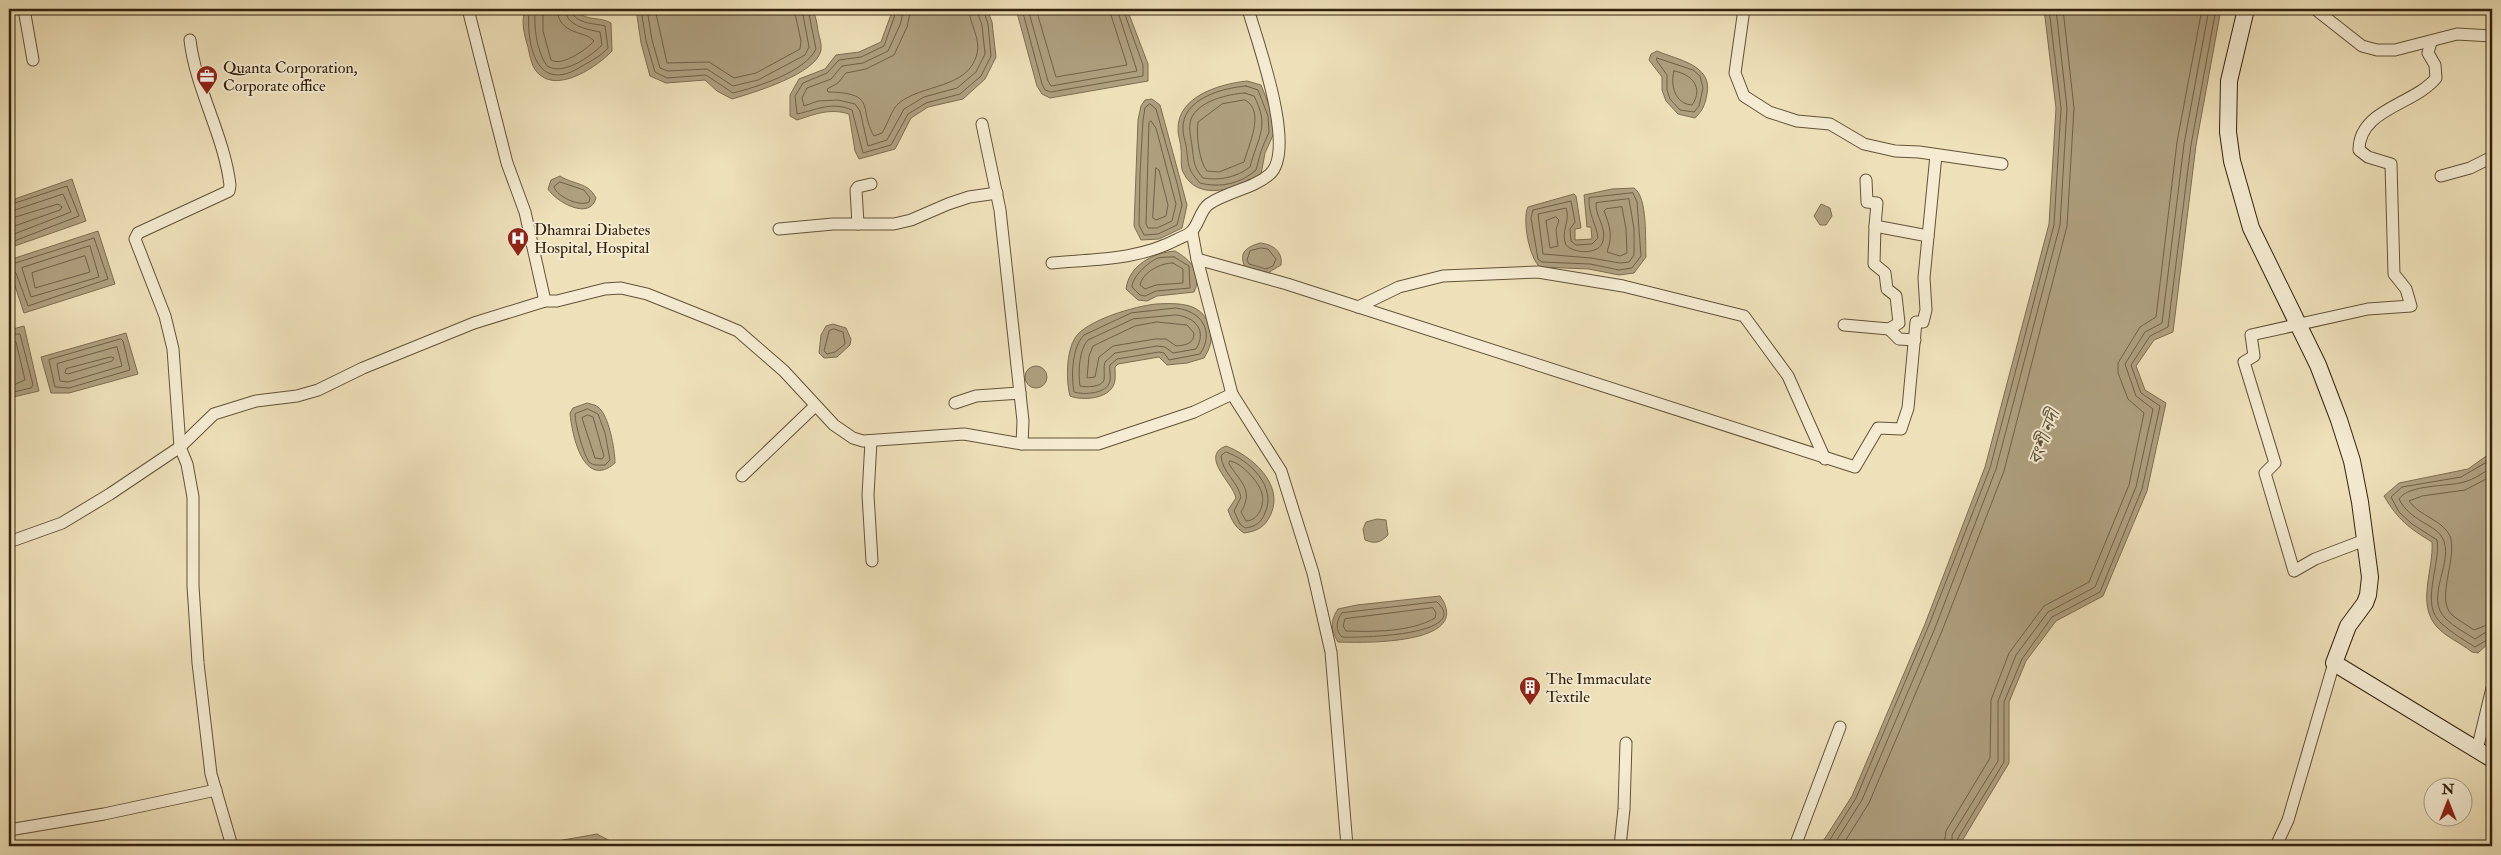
<svg xmlns="http://www.w3.org/2000/svg" width="2501" height="855" viewBox="0 0 2501 855" font-family="'IM FELL Double Pica','Noto Serif Bengali',serif">
  <style>
    .water { fill: #ae9f7f; stroke: #7d6d51 }
    .lines { fill: none; stroke-linecap: round; stroke-linejoin: round }
    .shore { stroke: #706046; stroke-width: 1 }
    .street-casing { stroke: #625238; stroke-width: 13 }
    .secondary-casing { stroke: #33220d; stroke-width: 18 }
    .street { stroke: #f4ebd2; stroke-width: 11 }
    .secondary { stroke: #f4ebd2; stroke-width: 16 }
    .labels { text-anchor: middle; stroke-width: 4; stroke-linejoin: round; paint-order: stroke }
    .poi-label { font-size: 16px; fill: #33220d; stroke: #f4ebd2; text-anchor: start }
    .water-label { font-size: 18px; font-style: italic; fill: #5e4e35; stroke: #f4ebd2 }
  </style>
  <rect width="100%" height="100%" fill="#eee0b9"/>
  <filter id="stains"><feTurbulence type="fractalNoise" baseFrequency=".004" numOctaves="4"/><feColorMatrix values="0 0 0 0 .2 0 0 0 0 .09 0 0 0 0 .02 0 0 0 .5 -.17"/></filter>
  <radialGradient id="worn" r=".72"><stop offset=".6" stop-color="#630" stop-opacity="0"/><stop offset="1" stop-color="#630" stop-opacity=".3"/></radialGradient>
  <!-- water -->
  <g class="water">
    <path d="M525 9H575C585 22 599 16 611 23L612 51C598 66 560 92 540 75 532 69 530 57 528 47 524 34 521 22 525 9Z"/>
    <path d="M636 9H812C816 16 817 23 818 31 819 36 822 44 821 50 817 74 752 93 732 99L717 91 705 80 666 83 650 76 641 43Z"/>
    <path d="M893 9H987L992 22 996 57 985 79 963 99 928 107 911 118 895 149 859 159 855 151 849 114C830 108 815 114 797 120L790 116V95L799 79 825 69 836 55 859 52 881 42Z"/>
    <path d="M1016 9H1127L1148 64V81L1050 98 1042 94 1037 86Z"/>
    <path d="M2044 9H2221L2196 145 2173 332 2154 340 2136 366 2145 390 2166 403 2147 491 2103 596 2056 621 2026 661 2009 702V763L1962 841 1974 846H1820L1852 796 1925 624 1985 467 2049 224 2056 108Z"/>
    <path d="M1657 51C1678 60 1713 65 1707 94 1705 105 1703 110 1695 118L1678 114 1666 101 1662 90V77L1649 60 1651 54Z"/>
    <path d="M1247 81 1261 85 1273 115 1274 133 1265 153 1261 174C1239 188 1198 204 1183 172 1180 166 1182 156 1181 149 1181 143 1178 136 1178 130 1177 96 1220 84 1247 81Z"/>
    <path d="M1152 99 1160 105 1187 205 1182 228 1159 239 1141 240 1134 226 1138 120 1141 106 1145 100Z"/>
    <path d="M560 176C574 185 588 182 596 198 590 221 556 202 548 189L551 180Z"/>
    <path d="M72 179 86 221 9 248V201Z"/>
    <path d="M1634 188C1648 197 1645 241 1646 257L1634 273 1619 275 1589 269 1540 267C1529 258 1522 219 1528 207L1574 194 1576 196 1581 228 1575 229V240L1592 239 1591 227H1587L1584 195 1612 189Z"/>
    <path d="M1821 204 1830 208 1832 216 1826 225H1820L1814 216Z"/>
    <path d="M98 231 115 284 24 313 9 268V260Z"/>
    <path d="M1260 243C1272 244 1283 251 1281 265L1266 274 1245 267C1238 252 1247 247 1260 243Z"/>
    <path d="M1175 251C1191 260 1203 273 1194 292L1157 296 1147 301 1138 300 1126 289C1129 265 1153 253 1175 251Z"/>
    <path d="M1156 304C1179 303 1204 302 1210 329 1213 341 1210 348 1204 358L1187 363 1167 365 1159 357 1118 364 1115 367C1115 372 1116 379 1114 384 1109 399 1082 401 1070 396 1066 381 1066 352 1075 338 1086 320 1136 306 1156 304Z"/>
    <path d="M833 324 846 328 851 339 850 345 837 357 824 358 819 353 821 335 826 326Z"/>
    <path d="M24 326 39 391 9 398V330Z"/>
    <path d="M126 333 138 374 69 393H51L41 357Z"/>
    <circle cx="1036" cy="377" r="11"/>
    <path d="M587 403C591 404 596 405 598 407 609 415 615 450 615 463 584 490 572 436 570 413L573 408Z"/>
    <path d="M1226 446C1252 456 1284 484 1271 514 1265 527 1258 531 1244 533 1235 527 1232 521 1228 510L1236 498C1233 483 1199 456 1226 446Z"/>
    <path d="M2492 452V640L2478 653 2472 652C2461 643 2446 637 2437 627 2416 604 2434 569 2432 542 2409 528 2398 520 2384 496L2399 483 2468 469Z"/>
    <path d="M1377 519 1386 520 1388 535C1380 543 1375 544 1365 540L1363 529 1366 522Z"/>
    <path d="M1440 596C1475 645 1363 643 1338 642 1331 630 1330 621 1338 609L1357 605Z"/>
    <path d="M597 834 612 842 614 846H529Z"/>
  </g>
  <g class="lines">
    <!-- shore -->
    <g class="shore">
      <path d="M529 9C526 44 536 96 582 66 591 61 601 56 608 48L605 26C594 23 573 24 571 9"/>
      <path d="M535 9C534 27 536 50 547 66 563 76 590 57 602 45L600 32C586 29 566 26 565 9"/>
      <path d="M543 9V31L551 60C562 67 587 49 594 41 585 30 559 36 557 9"/>
      <path d="M641 9 646 41 655 72 667 78 706 75 733 93C757 87 805 72 816 49L808 9"/>
      <path d="M647 9 652 40 660 68 668 71 707 69 733 86 758 80 805 55 809 47 802 9"/>
      <path d="M655 9 667 63 709 62 734 78 756 73 800 49 801 41 794 9"/>
      <path d="M897 9 884 46 861 57 839 60 827 73 803 83 795 96 797 114C816 110 832 101 852 110L863 153 891 145 908 114 926 103 960 94 981 76 991 56 988 24 983 9"/>
      <path d="M904 9 900 25 888 51 863 63 842 66 831 79 807 88 802 98 804 106 818 101 838 100 855 104 860 111 868 146 887 140 904 109 924 97 957 88 976 72 985 54 982 25 976 9"/>
      <path d="M911 9 907 27 894 55 866 69 846 73 838 83 827 89 828 92C878 93 858 109 874 136L882 133C888 124 891 110 899 103 922 84 968 89 977 54 981 38 969 23 969 9"/>
      <path d="M1022 9 1042 84 1045 90 1051 92 1143 76V65L1123 9"/>
      <path d="M1028 9 1048 81 1051 86 1137 71 1117 9"/>
      <path d="M1036 9 1056 77 1127 65 1109 9"/>
      <path d="M1657 58 1693 70 1700 76 1703 88 1699 106 1694 112 1680 110 1670 99 1667 90V75L1657 61Z"/>
      <path d="M1674 71C1692 74 1704 88 1692 105 1675 104 1670 85 1674 71Z"/>
      <path d="M1246 86 1258 90 1268 116 1269 132 1261 151 1256 170C1240 184 1220 188 1200 183 1186 168 1189 164 1186 145 1185 140 1183 135 1183 130 1181 99 1222 88 1246 86Z"/>
      <path d="M1245 93 1254 96C1270 127 1258 136 1250 167 1237 177 1220 181 1203 178 1193 167 1194 160 1192 146 1191 137 1188 128 1191 119 1198 101 1228 94 1245 93Z"/>
      <path d="M1245 100C1266 111 1248 146 1244 162L1219 172 1207 171C1199 162 1196 133 1198 122L1222 104Z"/>
      <path d="M1150 104 1156 109 1177 183 1182 205 1177 225 1158 234 1144 235 1139 225 1140 174 1143 120 1145 108Z"/>
      <path d="M1151 121 1156 128 1176 204 1172 221 1157 228H1148L1146 224 1149 123Z"/>
      <path d="M1156 168 1159 170 1168 205 1166 216 1156 220 1153 218Z"/>
      <path d="M560 182 584 190 590 198 589 202C580 207 557 197 554 187Z"/>
      <path d="M1633 193 1637 202 1641 256 1632 268 1619 270 1590 264 1542 262 1538 259 1531 218 1533 210 1571 201 1575 222 1570 229 1571 241 1576 245 1592 244 1598 238C1596 223 1588 214 1589 198Z"/>
      <path d="M1629 199 1634 229V255L1629 262 1620 263 1591 258 1543 254 1538 214 1566 208C1571 221 1560 231 1566 245 1574 254 1600 255 1603 241 1607 227 1595 217 1596 203Z"/>
      <path d="M9 205 67 186 79 216 9 243"/>
      <path d="M1622 207 1626 229 1627 253 1620 256 1607 252C1613 236 1610 226 1604 211L1606 209Z"/>
      <path d="M9 212 63 194 71 212 9 236"/>
      <path d="M1556 217 1559 220 1556 230 1558 246 1550 248 1546 221Z"/>
      <path d="M9 219 58 204 62 207 60 210 9 228"/>
      <path d="M90 246 99 277 31 297 22 268Z"/>
      <path d="M1261 248 1268 249 1276 259 1273 266 1266 269 1249 264 1247 260 1250 251Z"/>
      <path d="M85 256 90 272 35 288 32 273Z"/>
      <path d="M1174 257 1189 266 1190 288 1156 291 1145 296 1140 295 1132 287C1132 277 1148 262 1158 258 1163 257 1169 257 1174 257Z"/>
      <path d="M1173 263 1183 269V283L1156 285 1145 289 1140 285C1143 272 1160 263 1173 263Z"/>
      <path d="M9 265 94 238 108 279 28 306 16 273 9 269"/>
      <path d="M1176 308C1202 311 1215 332 1200 354L1169 360 1164 353 1159 352 1117 359 1110 365C1109 370 1111 376 1110 381 1107 394 1084 395 1074 392 1071 376 1072 347 1084 335L1131 313Z"/>
      <path d="M1176 315C1196 317 1207 331 1196 349L1173 353 1165 347 1157 346 1115 353 1105 362C1103 368 1105 375 1104 380 1101 388 1086 387 1080 386 1078 373 1079 349 1088 340L1133 319Z"/>
      <path d="M1157 322 1187 325 1194 333C1194 344 1186 345 1176 346L1166 339H1155L1113 346 1099 357 1095 377 1087 378 1089 356 1093 346 1135 326Z"/>
      <path d="M834 329 843 332 845 344 835 352 827 354 824 351 829 331Z"/>
      <path d="M9 334H20L33 385 31 388 9 393"/>
      <path d="M121 339 123 341 130 370 69 388 55 387 49 360Z"/>
      <path d="M9 340 16 342 25 380 9 387"/>
      <path d="M117 347 122 366 68 382 60 381 57 364Z"/>
      <path d="M111 357 114 358 112 361 68 374 65 373 66 369Z"/>
      <path d="M588 409 598 414 605 433 610 460 605 465C600 465 593 466 589 462 583 453 575 424 575 414Z"/>
      <path d="M588 415 593 417 604 456 602 459 595 458 582 418Z"/>
      <path d="M1226 452C1250 460 1277 487 1265 513 1261 523 1255 527 1245 528L1240 524 1234 511 1241 497C1238 482 1222 472 1221 456Z"/>
      <path d="M2492 459 2461 477 2402 487 2391 497 2399 512 2412 524 2437 540C2441 566 2419 605 2442 624 2452 633 2464 640 2475 647L2492 637"/>
      <path d="M1230 461C1241 462 1260 483 1262 494 1265 505 1258 521 1246 521L1241 512C1254 490 1241 483 1229 464Z"/>
      <path d="M2492 467C2483 473 2475 479 2464 482 2447 487 2409 484 2399 499 2410 521 2434 524 2442 537 2456 561 2423 597 2446 619 2454 627 2466 633 2475 639L2486 632 2492 631"/>
      <path d="M2492 476 2465 490 2422 496 2409 501C2419 516 2443 520 2450 536 2458 558 2435 599 2452 615 2458 620 2467 625 2474 630L2492 623"/>
      <path d="M1437 602C1474 636 1355 638 1342 637 1335 631 1336 620 1342 613Z"/>
      <path d="M1433 608 1436 613 1435 618C1411 632 1373 632 1346 631L1343 626 1345 619Z"/>
      <path d="M559 846 596 840 608 846"/>
      <path d="M1826 846 1856 798 1929 625 1990 468 2054 225 2061 108 2049 9"/>
      <path d="M1833 846 1862 800 1935 628 1996 469 2060 225 2067 108 2056 9"/>
      <path d="M1842 846 1869 803 1942 631 2004 471 2067 226 2074 108 2063 9"/>
      <path d="M1944 846 1946 831 1990 758 1991 700 2009 653 2044 606 2089 582 2129 485 2144 413 2128 399 2118 373V363L2140 327 2156 317 2177 142 2202 9"/>
      <path d="M1952 846V835L1998 761V701L2016 655 2048 612 2095 587 2136 487 2153 409 2136 396 2125 364 2145 332 2162 323 2184 144 2209 9"/>
      <path d="M1960 846 1957 843 1958 838 2004 762V702L2022 659 2052 617 2100 592 2142 489 2160 406 2141 393 2131 365 2150 336 2168 327 2191 145 2216 9"/>
    </g>
    <!-- street casing -->
    <g class="street-casing">
      <g id="street">
        <path d="M24 9 33 60"/>
        <path d="M468 9 507 163 525 212 545 301"/>
        <path d="M1744 9 1735 73 1744 96 1769 112 1797 121 1830 124 1864 144 1895 151 1919 152 2002 164"/>
        <path d="M2315 9 2362 46 2377 50H2395L2457 34 2492 36"/>
        <path d="M190 40C196 90 224 135 230 185L229 191 138 233 135 239 165 316 173 349 180 447 187 464 193 497V586L198 663 211 774 232 846"/>
        <path d="M982 124 1000 210 1023 421 1022 444"/>
        <path d="M2441 176 2470 168 2492 157"/>
        <path d="M1866 180 1867 202 1877 203 1875 226 1928 236"/>
        <path d="M858 224 856 190 858 187 871 184"/>
        <path d="M1875 226 1874 264 1885 273 1887 289 1896 296 1899 323 1889 329 1899 339 1915 340"/>
        <path d="M779 229 833 224H894L911 220 948 204 969 197 997 193"/>
        <path d="M1192 232 1197 259"/>
        <path d="M1052 263C1095 259 1139 260 1178 239 1182 237 1188 235 1191 232 1199 225 1200 210 1209 204 1228 191 1253 189 1270 174 1297 149 1257 41 1248 9"/>
        <path d="M1358 307 1399 287 1443 276 1538 272 1623 286 1744 316 1788 376 1825 459"/>
        <path d="M1844 325 1889 329"/>
        <path d="M1232 394 1197 259 1287 284 1855 467 1878 428 1901 429 1908 408 1916 322H1923L1926 310 1924 278 1936 155"/>
        <path d="M955 403 976 396 1020 393"/>
        <path d="M871 441 868 495 872 561"/>
        <path d="M742 476 815 406"/>
        <path d="M2365 540 2315 559 2294 571 2265 473 2275 463 2244 362 2254 356 2251 335 2368 309 2411 306 2406 289 2394 274 2391 164 2368 157 2359 150C2359 109 2414 105 2436 78L2435 65 2428 53 2431 42"/>
        <path d="M9 542 62 523 110 494 180 447 214 414 256 401 297 396 318 390 363 368 474 323 545 301H557L605 289 621 288 647 294 712 320 738 331 784 371 834 425 853 438 863 441 964 434 1022 444H1098L1194 412 1232 394 1281 471 1313 573 1331 652 1347 846"/>
        <path d="M2477 750 2492 688"/>
        <path d="M9 830 104 814 216 790"/>
        <path d="M1620 846 1624 809 1626 743"/>
        <path d="M1795 846 1840 727"/>
        <path d="M2276 846 2288 820 2334 663"/>
      </g>
    </g>
    <!-- secondary casing -->
    <g class="secondary-casing">
      <path id="secondary" d="M2246 9 2229 81 2228 132 2232 161 2251 228 2318 365 2339 420 2352 461 2360 502 2370 577 2368 595 2365 603 2348 626 2334 663 2492 759"/>
    </g>
    <!-- street -->
    <use href="#street" class="street"/>
    <!-- secondary -->
    <use href="#secondary" class="secondary"/>
  </g>
  <!-- icons -->
  <defs>
    <g id="office-pin" transform="scale(1.125)"><path d="M0 17L-7.5 6A9.5 9.5 0 1 1 7.5 6Z" fill="#8f2418" stroke="#f4ebd2"/><path d="M-6-3h4V-5.5h4V-3h4V5H-6ZM-1-4.5V-3h2v-1.5ZM-6 0V1H6V0Z" fill="#fff"/></g>
    <g id="hospital-pin" transform="scale(1.125)"><path d="M0 17L-7.5 6A9.5 9.5 0 1 1 7.5 6Z" fill="#8f2418" stroke="#f4ebd2"/><path d="M-5-5h3v3.5h4V-5h3V5h-3V1.5h-4V5h-3Z" fill="#fff"/></g>
    <g id="building-pin" transform="scale(1.125)"><path d="M0 17L-7.5 6A9.5 9.5 0 1 1 7.5 6Z" fill="#8f2418" stroke="#f4ebd2"/><path d="M-4-6H4V6H1V3H-1V6H-4ZM-2.5-4.3h1.7v1.8h-1.7ZM.8-4.3h1.7v1.8H.8ZM-2.5-1h1.7V.8h-1.7ZM.8-1h1.7V.8H.8Z" fill="#fff"/></g>
  </defs>
  <g fill-rule="evenodd">
    <use href="#office-pin" x="207" y="76"/>
    <use href="#hospital-pin" x="518" y="238"/>
    <use href="#building-pin" x="1530" y="687"/>
  </g>
  <g class="labels">
    <!-- poi labels -->
    <g class="poi-label">
      <text x="223" y="73">Quanta Corporation,<tspan x="223" dy="18">Corporate office</tspan></text>
      <text x="534" y="235">Dhamrai Diabetes<tspan x="534" dy="18">Hospital, Hospital</tspan></text>
      <text x="1546" y="684">The Immaculate<tspan x="1546" dy="18">Textile</tspan></text>
    </g>
    <!-- water labels -->
    <g class="water-label">
      <text transform="translate(2044 437) rotate(-69)" y="6">বংশী নদী</text>
    </g>
  </g>
  <!-- margin -->
  <rect width="2501" height="855" fill="none" stroke="#eee0b9" stroke-width="30"/>
  <rect x="10" y="10" width="2481" height="835" fill="none" stroke="#33220d" stroke-width="2.5"/>
  <rect x="15" y="15" width="2471" height="825" fill="none" stroke="#33220d"/>
  <!-- north arrow -->
  <g transform="translate(2448 802)"><circle r="24" fill="#f4ebd2" stroke="#a79b83"/>
  <path d="M0-4L9 19L0 12L-9 19Z" fill="#8f2418"/>
  <text y="-8" font-size="14" font-weight="bold" text-anchor="middle" fill="#33220d">N</text>
  </g>
  <rect width="100%" height="100%" filter="url(#stains)"/>
  <rect width="100%" height="100%" fill="url(#worn)"/>
</svg>
